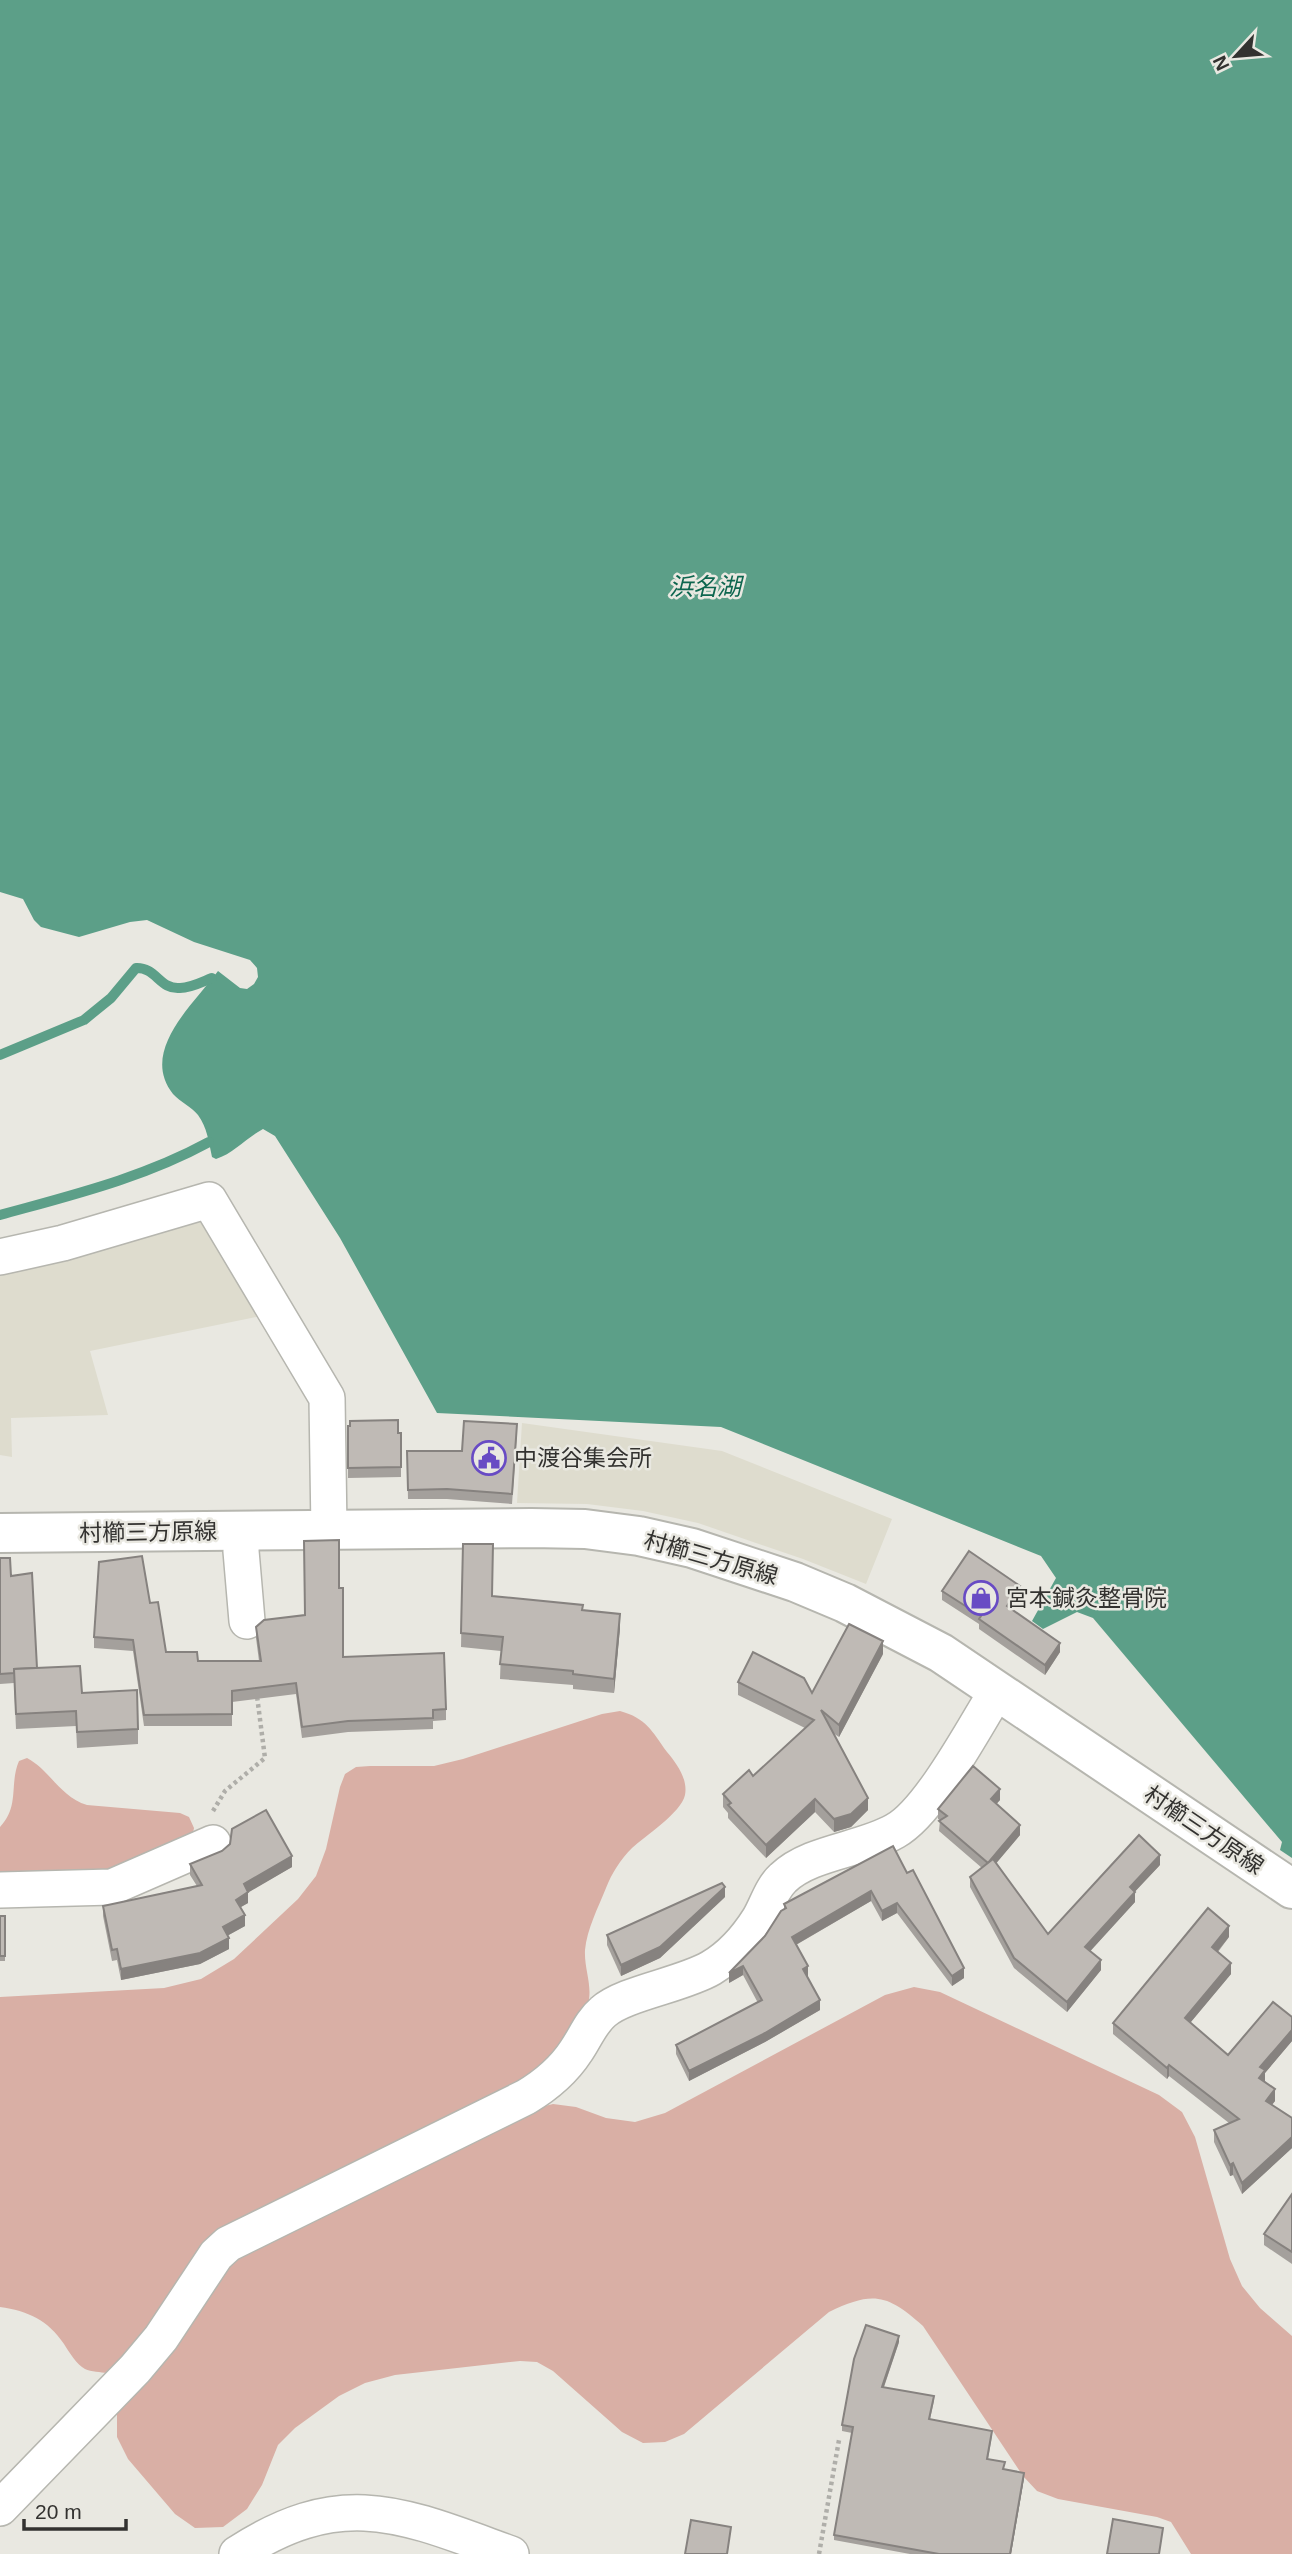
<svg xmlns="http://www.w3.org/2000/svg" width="1292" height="2554" viewBox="0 0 1292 2554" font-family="Helvetica,'Noto Sans JP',sans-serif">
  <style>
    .built { fill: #dedcce }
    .green { fill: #d9afa5 }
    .water { fill: #5c9f88 }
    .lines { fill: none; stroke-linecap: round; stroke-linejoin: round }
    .stream { stroke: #5c9f88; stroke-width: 10 }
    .street-casing { stroke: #b6b6af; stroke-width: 38 }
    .secondary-casing { stroke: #b6b6af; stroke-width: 42 }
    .path { stroke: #afaea9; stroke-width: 4.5; stroke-dasharray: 3.5 3.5; stroke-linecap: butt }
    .street { stroke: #fff; stroke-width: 35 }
    .secondary { stroke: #fff; stroke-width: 38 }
    .wall { fill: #a4a09c }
    .shaded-wall { fill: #86827f }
    .building { fill: #bfbab5; stroke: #86827f; stroke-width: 2 }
    .labels { text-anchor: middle; stroke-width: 5; stroke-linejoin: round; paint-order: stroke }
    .poi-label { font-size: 23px; fill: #333230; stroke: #e9e8e1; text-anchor: start }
    .street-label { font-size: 23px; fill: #333230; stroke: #e9e8e1 }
    .water-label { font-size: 24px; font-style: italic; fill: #0e664f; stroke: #e9e8e1 }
  </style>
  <rect width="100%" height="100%" fill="#e9e8e1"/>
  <!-- built -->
  <g class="built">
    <path d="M194 1215 210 1221 266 1315 90 1351 108 1415 11 1418 12 1457 0 1455V1268Z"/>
    <path d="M522 1423 722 1451 892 1519 866 1584 803 1559 698 1523 643 1511 587 1504 517 1503Z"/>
  </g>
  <!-- green -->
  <g class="green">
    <path d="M620 1711C646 1718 652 1731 667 1752 677 1764 688 1779 685 1795 681 1813 645 1836 632 1848 620 1860 612 1873 606 1888 598 1908 587 1929 585 1950 584 1971 594 1987 587 2008L537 2075 236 2224 126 2361 107 2373C101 2372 91 2372 85 2369 77 2365 69 2352 64 2344 48 2320 28 2311 0 2307V1997L164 1988 201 1979 234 1959 298 1899 316 1876 326 1849 340 1787 345 1774 356 1767 370 1766H434L463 1759 602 1714Z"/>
    <path d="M27 1758C51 1771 60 1797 87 1805L180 1813 189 1817 194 1828 192 1838 125 1872 0 1880V1827C20 1806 9 1784 19 1761Z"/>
    <path d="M914 1987 940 1992 1159 2095 1182 2112 1195 2137 1230 2259 1242 2286 1260 2308 1292 2336V2554H1191L1171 2522 1157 2517 1058 2499 1037 2491 1023 2476 923 2326C887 2294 873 2291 829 2312L684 2434 665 2442 643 2443 622 2432 553 2371 537 2362 520 2361 395 2375 365 2383 339 2396 295 2428 278 2445 262 2485 247 2509 223 2527 195 2528 175 2514 128 2459 117 2437V2413L225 2263 529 2110 553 2104 576 2107 606 2118 635 2122 665 2113 885 1995Z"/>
  </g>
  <!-- water -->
  <path class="water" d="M0 0H1292V1858L1280 1850 1282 1842 1093 1618 1077 1612 1043 1629 1032 1621 1056 1578 1041 1556 721 1427 437 1413 340 1238 275 1136 263 1129C246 1138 234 1153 216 1159L212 1157C209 1143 207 1127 198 1115 192 1107 180 1102 173 1094 139 1051 194 1004 218 971L240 988 247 989 254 984 258 977 257 968 250 960 194 942 147 920 130 922 79 937 41 927 34 920 23 899 0 892Z"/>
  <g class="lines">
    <!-- stream -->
    <g class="stream">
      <path d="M0 1055 84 1020 111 998 136 968C156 967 160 990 180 988 191 988 202 982 212 978"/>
      <path d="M0 1215C72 1195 143 1178 209 1142"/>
    </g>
    <!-- street casing -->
    <g class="street-casing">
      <g id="street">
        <path d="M0 1257 63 1243 209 1200 327 1398 329 1530"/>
        <path d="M242 1531 241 1551 247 1621"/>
        <path d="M0 1890 112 1887 213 1843"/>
        <path d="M0 2508 135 2369 161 2338 216 2255 228 2244 526 2097C546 2085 563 2071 576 2051 585 2038 591 2022 603 2012 624 1993 682 1985 711 1968 730 1957 747 1938 759 1919 767 1906 771 1889 783 1878 810 1852 862 1850 895 1831 930 1812 975 1726 997 1691"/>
        <path d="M237 2554C343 2485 403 2515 511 2554"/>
      </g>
    </g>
    <!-- secondary casing -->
    <g class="secondary-casing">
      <path id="secondary" d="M0 1533 531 1528 585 1529 639 1536 692 1548 795 1582 845 1603 941 1653 1292 1889"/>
    </g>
    <!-- path -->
    <g class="path">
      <path d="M213 1811 225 1791 265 1758 257 1696"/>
      <path d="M819 2554 839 2440"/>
    </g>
    <!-- street -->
    <use href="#street" class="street"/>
    <!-- secondary -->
    <use href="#secondary" class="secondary"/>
  </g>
  <!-- wall -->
  <g class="wall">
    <path d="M348 1426 401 1433V1477L348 1478Z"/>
    <path d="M517 1434 512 1504 447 1499H408L407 1451H462Z"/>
    <path d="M463 1544 492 1596 583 1610 620 1628 614 1693 573 1689V1685L500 1679 501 1651 461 1647Z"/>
    <path d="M0 1558 37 1668 82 1693 138 1729V1744L77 1748 76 1726 16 1729 14 1683 0 1684Z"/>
    <path d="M339 1588 343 1657 446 1709V1720L433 1721V1729L348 1732 302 1738 296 1694 232 1702V1726H144L133 1651 94 1648V1637L150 1603 166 1652 198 1661H259L256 1638V1627L305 1615Z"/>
    <path d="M942 1591 1020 1595 1011 1609 1060 1652 1045 1675 979 1629V1624L942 1600Z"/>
    <path d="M883 1654 839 1737 833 1733 868 1810 851 1827 834 1832 815 1812 766 1858 728 1818V1813L723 1807V1794L753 1776 805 1728 738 1695V1682L812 1693Z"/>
    <path d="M1000 1800 996 1804 1020 1835 996 1863 1048 1934 1160 1865 1134 1892 1135 1902 1090 1951 1101 1970 1067 2012 1014 1968 970 1887V1877L982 1868 939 1831 940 1820 938 1819V1809Z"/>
    <path d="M893 1846 964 1978 952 1986 897 1913 882 1921 871 1901 796 1945 820 2010 765 2042 689 2081 676 2054V2045L758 2003 743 1975 729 1983 784 1909V1904Z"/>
    <path d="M222 1851 292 1867 248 1892V1903L240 1907 245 1926 227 1936 229 1949 200 1964 121 1980 117 1960 112 1961 103 1916V1906L197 1886 190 1875V1864Z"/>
    <path d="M725 1897 660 1958 621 1976 607 1945V1935Z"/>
    <rect x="0" y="1916" width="5" height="45"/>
    <path d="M1229 1937 1218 1952 1231 1974 1190 2023 1228 2055 1292 2017V2041L1265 2073V2081L1275 2101 1272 2105 1292 2118V2148L1242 2194 1233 2175 1230 2176 1214 2142V2130L1229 2123 1169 2076 1167 2079 1113 2034V2023Z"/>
    <path d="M1292 2194V2264L1264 2245V2234Z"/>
    <path d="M899 2342 884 2387 934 2401 930 2419 992 2436 988 2459 1004 2469 1024 2478 1011 2554H910L834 2540V2535L852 2433 842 2431V2425Z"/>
  </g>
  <!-- shaded-wall -->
  <g class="shaded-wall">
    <path d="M1020 1586V1595L1007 1615V1606Z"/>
    <path d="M620 1614V1628L614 1693V1679Z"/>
    <path d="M883 1641V1654L839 1737V1725Z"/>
    <path d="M1060 1643V1652L1045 1675V1665Z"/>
    <path d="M1000 1789V1800L991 1810V1799Z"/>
    <path d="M868 1798V1810L851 1827 834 1832V1819Z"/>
    <path d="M815 1799V1812L766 1858V1845Z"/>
    <path d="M1020 1825V1835L988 1873V1863Z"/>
    <path d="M1160 1855V1865L1130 1897V1887Z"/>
    <path d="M292 1856V1867L244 1895V1884Z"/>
    <path d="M725 1887V1897L660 1958 621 1976V1965Z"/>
    <path d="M871 1891V1901L792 1947V1937Z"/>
    <path d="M248 1892V1903L236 1910V1900Z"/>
    <path d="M1135 1892V1902L1085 1957V1947Z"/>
    <path d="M897 1903V1913L882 1921V1911Z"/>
    <path d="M245 1915V1926L223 1938V1927Z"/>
    <path d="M1229 1926V1937L1212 1958V1947Z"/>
    <path d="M229 1938V1949L200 1964 121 1980V1969Z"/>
    <path d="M1101 1960V1970L1067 2012V2002Z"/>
    <path d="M1231 1963V1974L1185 2029V2018Z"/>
    <path d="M743 1966V1975L729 1983V1973Z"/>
    <path d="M808 1966V1976L803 1979V1969Z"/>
    <path d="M964 1968V1978L952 1986V1976Z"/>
    <path d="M820 2000V2010L765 2042 689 2081V2071Z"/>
    <path d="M1292 2030V2041L1265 2073V2082L1259 2078 1260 2067Z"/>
    <path d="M1169 2065V2076L1167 2079V2068Z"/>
    <path d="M1275 2089V2101L1266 2112V2101Z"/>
    <path d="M1292 2137V2148L1242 2194V2183Z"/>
    <path d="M1233 2163V2175L1230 2176V2165Z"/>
    <path d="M899 2336V2342L882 2392V2387Z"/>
    <path d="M1024 2473V2478L1011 2554H1010Z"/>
  </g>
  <!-- building -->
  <g class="building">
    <path d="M398 1420V1433H401V1467L348 1468V1426H350V1421Z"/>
    <path d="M464 1421 517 1424 512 1494 447 1489 408 1490 407 1451H462Z"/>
    <path d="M339 1540V1588H343V1657L444 1653 446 1709 433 1710V1718L348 1721 302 1727 296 1683 232 1691V1714L144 1715 133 1640 94 1637 99 1562 142 1556 150 1603 158 1602 166 1652H197L198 1661H261L256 1627 264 1620 305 1615 304 1541Z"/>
    <path d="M463 1544H493L492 1596 583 1605 582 1610 620 1614 614 1679 573 1674V1671L500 1664 503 1637 461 1633Z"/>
    <path d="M969 1551 1020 1586 1007 1606 1060 1643 1045 1665 979 1619 981 1616 942 1591Z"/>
    <path d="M0 1558H10L11 1576 32 1573 37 1668 14 1669V1673L0 1674Z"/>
    <path d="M849 1624 883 1641 839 1725 821 1710 868 1798 851 1814 834 1819 815 1799 766 1845 728 1805 731 1803 723 1794 749 1770 753 1776 814 1720 738 1682 753 1652 804 1678 812 1693Z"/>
    <path d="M80 1666 82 1693 137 1690 138 1729 77 1732 76 1711 16 1714 14 1669Z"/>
    <path d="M973 1766 1000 1789 991 1799 1020 1825 988 1863 939 1821 947 1816 938 1809Z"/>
    <path d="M266 1810 292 1856 244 1884 248 1892 236 1900 245 1915 223 1927 229 1938 200 1953 121 1969 117 1949 112 1950 103 1906 202 1885 190 1864 222 1851 230 1844 232 1829Z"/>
    <path d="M1139 1835 1160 1855 1130 1887 1135 1892 1085 1947 1101 1960 1067 2002 1014 1958 970 1877 993 1859 1048 1934Z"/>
    <path d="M893 1846 907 1873 913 1870 964 1968 952 1976 897 1903 882 1911 871 1891 792 1937 808 1966 803 1969 820 2000 765 2033 689 2071 676 2045 762 2000 743 1966 729 1973 765 1936 781 1911 786 1908 784 1904Z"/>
    <path d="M722 1883 725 1887 660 1947 621 1965 607 1935Z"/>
    <path d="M1208 1908 1229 1926 1212 1947 1231 1963 1185 2018 1228 2055 1273 2002 1292 2017V2030L1260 2067 1265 2070 1259 2078 1275 2089 1266 2101 1292 2118V2137L1242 2183 1233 2163 1230 2165 1214 2130 1239 2119 1169 2065 1167 2068 1113 2023Z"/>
    <rect x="0" y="1916" width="5" height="40"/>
    <path d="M1292 2194V2252L1264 2234Z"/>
    <path d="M866 2325 899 2336 882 2387 934 2396 929 2419 992 2431 987 2459 1005 2462 1003 2469 1024 2473 1010 2554H939L834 2535 853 2427 842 2425 854 2359Z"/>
    <path d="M1113 2519 1163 2528 1159 2554H1107Z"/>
    <path d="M691 2520 731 2527 727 2554H685Z"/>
  </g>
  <!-- icons -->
  <defs>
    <g id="civic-ring" transform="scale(1.75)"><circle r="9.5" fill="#e9e8e1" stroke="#684bc4" stroke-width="1.5"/><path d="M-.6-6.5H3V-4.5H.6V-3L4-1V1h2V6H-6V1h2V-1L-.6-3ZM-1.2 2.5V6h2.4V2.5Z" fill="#684bc4"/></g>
    <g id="shop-ring" transform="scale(1.75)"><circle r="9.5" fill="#e9e8e1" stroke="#684bc4" stroke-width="1.5"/><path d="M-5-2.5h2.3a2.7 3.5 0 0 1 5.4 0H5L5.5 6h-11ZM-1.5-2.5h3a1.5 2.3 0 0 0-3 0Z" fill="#684bc4"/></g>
  </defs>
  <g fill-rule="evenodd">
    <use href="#civic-ring" x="489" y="1458"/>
    <use href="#shop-ring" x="981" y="1598"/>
  </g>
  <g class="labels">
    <!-- poi labels -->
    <g class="poi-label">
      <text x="514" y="1466">中渡谷集会所</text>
      <text x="1006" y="1606">宮本鍼灸整骨院</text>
    </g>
    <!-- street labels -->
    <g class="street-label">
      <text transform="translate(148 1532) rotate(-1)" y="8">村櫛三方原線</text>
      <text transform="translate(711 1558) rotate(16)" y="8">村櫛三方原線</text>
      <text transform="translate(1204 1830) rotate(34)" y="8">村櫛三方原線</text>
    </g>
    <!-- water labels -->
    <g class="water-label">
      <text x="705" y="595">浜名湖</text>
    </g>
  </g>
  <!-- north arrow -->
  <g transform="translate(1236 56) rotate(244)" stroke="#e9e8e1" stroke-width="5" paint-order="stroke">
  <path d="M0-5L12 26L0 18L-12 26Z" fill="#333230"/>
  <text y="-10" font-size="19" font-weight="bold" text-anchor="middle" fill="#333230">N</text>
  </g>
  <!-- scale -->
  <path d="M24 2519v10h102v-10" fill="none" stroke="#333230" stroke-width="3.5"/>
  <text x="35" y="2519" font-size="21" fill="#333230" stroke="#e9e8e1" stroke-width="5" paint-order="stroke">20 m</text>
</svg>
